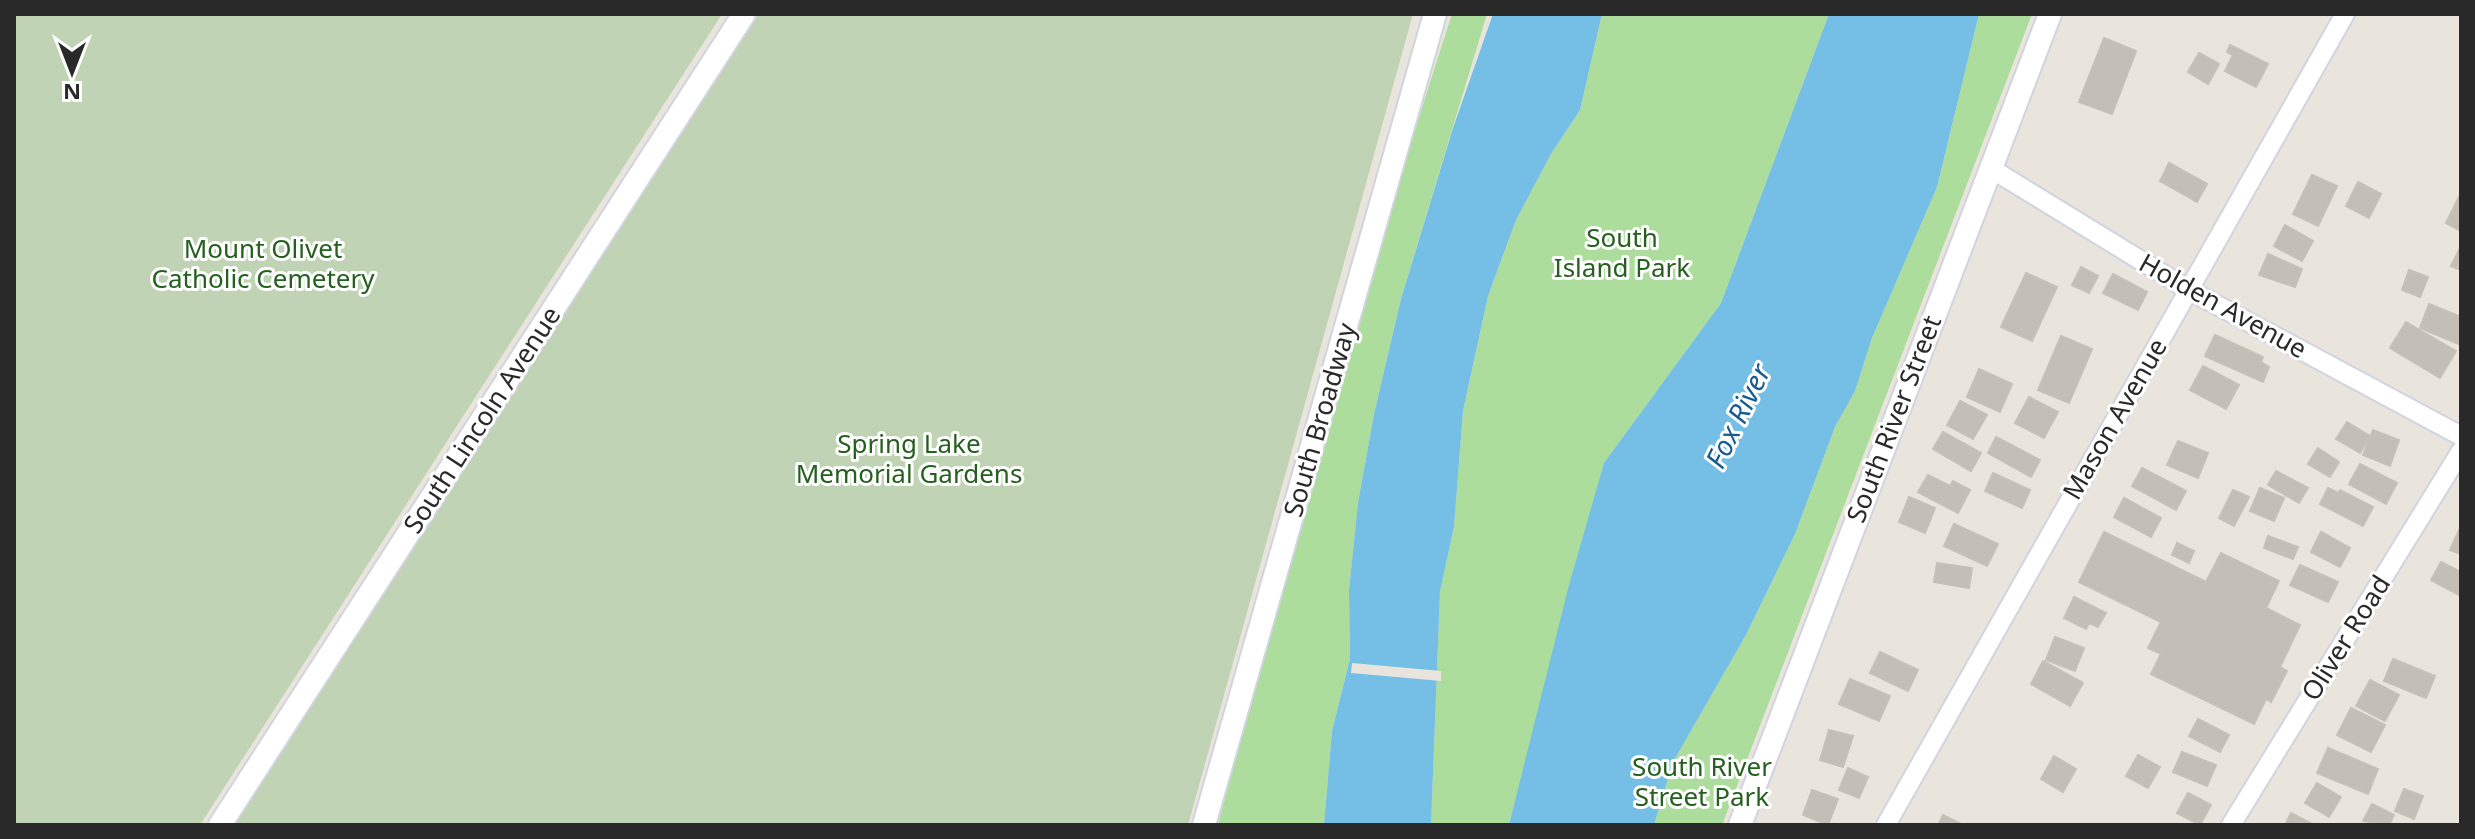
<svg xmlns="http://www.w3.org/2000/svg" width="2475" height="839" viewBox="0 0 2475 839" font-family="'Noto Sans',sans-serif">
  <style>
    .green { fill: #acdd9c }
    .cemetery { fill: #c0d3b4 }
    .water { fill: #75bee6 }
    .pier { fill: #eae5dc }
    .building { fill: #c3bfb7; stroke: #c5c1b6; stroke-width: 2 }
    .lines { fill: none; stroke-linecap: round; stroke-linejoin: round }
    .minor-casing { stroke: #d1d3e1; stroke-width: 22 }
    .tertiary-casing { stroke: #d1d3e1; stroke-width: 26 }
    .minor { stroke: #fff; stroke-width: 18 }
    .tertiary { stroke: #fff; stroke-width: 22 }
    .labels { text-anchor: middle; stroke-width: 6; stroke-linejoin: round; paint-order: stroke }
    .park-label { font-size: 26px; fill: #26601f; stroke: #fff }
    .street-label { font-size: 26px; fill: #292929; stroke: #fff }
    .water-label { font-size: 28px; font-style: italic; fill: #165b8f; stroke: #fff }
  </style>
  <rect width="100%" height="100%" fill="#eae5dc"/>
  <!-- green -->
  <g class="green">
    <path d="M1452 14H1487L1401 299 1374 414 1358 503 1349 590 1350 659 1332 731 1324 825H1218C1290 553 1365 282 1452 14Z"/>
    <path d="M1602 14H1829L1721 303 1604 463 1509 825H1431L1440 590 1454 527 1463 411 1488 296 1516 220 1551 154 1580 110Z"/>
    <path d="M1979 14H2032L1722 825H1654L1673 762 1746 635 1795 534 1835 427 1855 391 1872 338 1937 187Z"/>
  </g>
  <!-- cemetery -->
  <g class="cemetery">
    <path d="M14 14H722L200 825H14Z"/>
    <path d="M759 14H1413L1188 825H234Z"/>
  </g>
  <!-- water -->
  <g class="water">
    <path d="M1493 14H1602L1580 110 1551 154 1516 220 1488 296 1463 411 1454 527 1440 591 1431 825H1324L1332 731 1350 659 1349 590 1358 503 1374 414 1401 299 1453 128Z"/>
    <path d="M1829 14H1979L1937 187 1872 338 1855 391 1835 427 1795 534 1746 635 1673 762 1654 825H1509L1569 585 1604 463 1721 303Z"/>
  </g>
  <!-- pier -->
  <path class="pier" d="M1352 663 1441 671V681L1351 673Z"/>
  <!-- building -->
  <g class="building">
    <path d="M2104 38 2136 51 2112 114 2079 102Z"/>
    <path d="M2230 45 2268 64 2256 87 2225 71 2233 55 2227 52Z"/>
    <path d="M2199 53 2219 64 2208 84 2188 72Z"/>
    <path d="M2169 163 2207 184 2197 202 2160 181Z"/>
    <path d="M2312 175 2337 186 2318 226 2293 214Z"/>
    <path d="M2358 182 2381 194 2369 218 2346 206Z"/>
    <path d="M2461 193V231L2446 223Z"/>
    <path d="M2285 225 2313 241 2302 261 2274 246Z"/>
    <path d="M2461 246V270L2451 266Z"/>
    <path d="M2268 254 2302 269 2295 287 2259 275Z"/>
    <path d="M2081 267 2098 276 2089 293 2072 285Z"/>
    <path d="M2409 270 2428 277 2420 297 2402 290Z"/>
    <path d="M2026 273 2057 287 2032 341 2001 327Z"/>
    <path d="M2113 274 2147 292 2138 310 2103 293Z"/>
    <path d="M2429 304 2461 317V345L2420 328Z"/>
    <path d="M2406 322 2456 351 2440 378 2390 348Z"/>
    <path d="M2215 335 2263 357 2261 362 2269 367 2263 382 2205 356Z"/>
    <path d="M2061 336 2092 349 2069 403 2038 390Z"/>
    <path d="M2203 366 2239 385 2226 409 2190 390Z"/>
    <path d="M1979 369 2012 384 2000 412 1967 397Z"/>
    <path d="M2029 397 2058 412 2044 438 2015 423Z"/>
    <path d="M1960 401 1987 415 1973 439 1947 425Z"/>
    <path d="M2347 422 2370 436 2360 453 2336 439Z"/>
    <path d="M2373 430 2399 440 2390 466 2363 455Z"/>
    <path d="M1943 432 1981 453 1971 471 1933 449Z"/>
    <path d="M1996 437 2040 460 2031 477 1988 453Z"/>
    <path d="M2178 441 2208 453 2198 478 2167 465Z"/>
    <path d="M2318 448 2339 462 2330 477 2308 464Z"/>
    <path d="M2360 464 2397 483 2386 504 2349 484Z"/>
    <path d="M2142 468 2186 491 2176 510 2132 486Z"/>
    <path d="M2276 471 2308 488 2299 503 2268 485Z"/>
    <path d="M1993 473 2030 490 2022 508 1985 491Z"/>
    <path d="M1928 475 1950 486 1953 481 1970 490 1958 513 1918 492Z"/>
    <path d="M2260 488 2284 498 2274 521 2250 511Z"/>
    <path d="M2328 488 2338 493 2340 490 2373 507 2363 526 2320 504Z"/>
    <path d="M2233 490 2249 497 2234 526 2219 518Z"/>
    <path d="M1909 497 1935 508 1925 533 1899 522Z"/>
    <path d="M2124 498 2161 518 2151 537 2114 517Z"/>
    <path d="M1954 524 1998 544 1987 566 1944 546Z"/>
    <path d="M2459 530 2461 531V554L2450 550Z"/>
    <path d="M2104 532 2206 582 2221 553 2279 581 2266 608 2300 625 2280 667 2287 671 2271 702 2266 699 2254 724 2151 674 2161 654 2148 648 2161 622 2079 582Z"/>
    <path d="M2321 532 2350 548 2340 567 2311 552Z"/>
    <path d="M2268 536 2298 547 2293 559 2264 548Z"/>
    <path d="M2177 543 2194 551 2189 563 2172 555Z"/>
    <path d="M2441 562 2461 572V596L2431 580Z"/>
    <path d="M1937 563 1972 568 1969 588 1934 582Z"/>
    <path d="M2300 565 2338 582 2328 602 2290 585Z"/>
    <path d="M2074 597 2106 613 2098 627 2089 623 2086 629 2064 618Z"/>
    <path d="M2055 637 2084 648 2075 671 2046 660Z"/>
    <path d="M1880 652 1918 670 1908 691 1870 673Z"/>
    <path d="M2393 659 2435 676 2426 698 2384 681Z"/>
    <path d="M2043 661 2083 683 2070 706 2031 684Z"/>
    <path d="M1850 679 1890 696 1879 721 1839 704Z"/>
    <path d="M2370 680 2399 695 2385 721 2356 706Z"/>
    <path d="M2351 708 2385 725 2371 752 2337 735Z"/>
    <path d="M2198 719 2229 735 2220 752 2189 736Z"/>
    <path d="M1829 730 1853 736 1843 767 1820 760Z"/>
    <path d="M2328 748 2378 769 2368 794 2317 773Z"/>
    <path d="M2182 752 2216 765 2207 786 2173 772Z"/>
    <path d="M2138 755 2160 767 2148 788 2126 776Z"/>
    <path d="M2054 756 2076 769 2063 792 2041 779Z"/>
    <path d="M1848 768 1868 777 1859 798 1839 790Z"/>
    <path d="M2317 783 2341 797 2329 817 2305 803Z"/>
    <path d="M2404 789 2423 796 2414 819 2395 811Z"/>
    <path d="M1812 790 1838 799 1828 825 1803 815Z"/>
    <path d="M2188 793 2211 805 2200 825 2177 813Z"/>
    <path d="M2372 804 2394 815 2389 825 2363 821Z"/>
    <path d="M2291 813 2314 825H2285Z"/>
    <path d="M1943 815 1963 825H1938Z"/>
  </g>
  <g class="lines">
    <!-- minor casing -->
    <g class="minor-casing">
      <g id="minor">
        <path d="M1990 168 2189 290 2461 436"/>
        <path d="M1886 825 2345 14"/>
        <path d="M2231 825 2461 451"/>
      </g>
    </g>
    <!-- tertiary casing -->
    <g class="tertiary-casing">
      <g id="tertiary">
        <path d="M220 825 744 14"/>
        <path d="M1204 825 1435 14"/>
        <path d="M1740 825 2050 14"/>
      </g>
    </g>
    <!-- minor -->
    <use href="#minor" class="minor"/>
    <!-- tertiary -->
    <use href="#tertiary" class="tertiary"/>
  </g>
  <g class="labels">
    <!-- park labels -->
    <g class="park-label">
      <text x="1622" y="247">South<tspan x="1622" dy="30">Island Park</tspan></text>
      <text x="263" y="258">Mount Olivet<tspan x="263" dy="30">Catholic Cemetery</tspan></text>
      <text x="909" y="453">Spring Lake<tspan x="909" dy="30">Memorial Gardens</tspan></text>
      <text x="1702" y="776">South River<tspan x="1702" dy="30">Street Park</tspan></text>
    </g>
    <!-- street labels -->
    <g class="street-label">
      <text transform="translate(2223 306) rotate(29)" y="9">Holden Avenue</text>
      <text transform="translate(1894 419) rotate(-69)" y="9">South River Street</text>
      <text transform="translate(2115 419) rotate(-60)" y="9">Mason Avenue</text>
      <text transform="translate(482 420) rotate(-57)" y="9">South Lincoln Avenue</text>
      <text transform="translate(1320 420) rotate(-74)" y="9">South Broadway</text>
      <text transform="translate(2346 638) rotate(-58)" y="9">Oliver Road</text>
    </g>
    <!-- water labels -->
    <g class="water-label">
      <text transform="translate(1738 416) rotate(-64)" y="10">Fox River</text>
    </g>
  </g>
  <!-- border -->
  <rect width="2475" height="839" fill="none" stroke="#292929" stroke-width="32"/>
  <!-- north arrow -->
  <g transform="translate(72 72) rotate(180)" stroke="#ffffff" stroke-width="6" paint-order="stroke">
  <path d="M0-6L14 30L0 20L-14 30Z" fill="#292929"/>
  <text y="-12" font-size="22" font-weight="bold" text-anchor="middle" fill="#292929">N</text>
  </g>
</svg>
